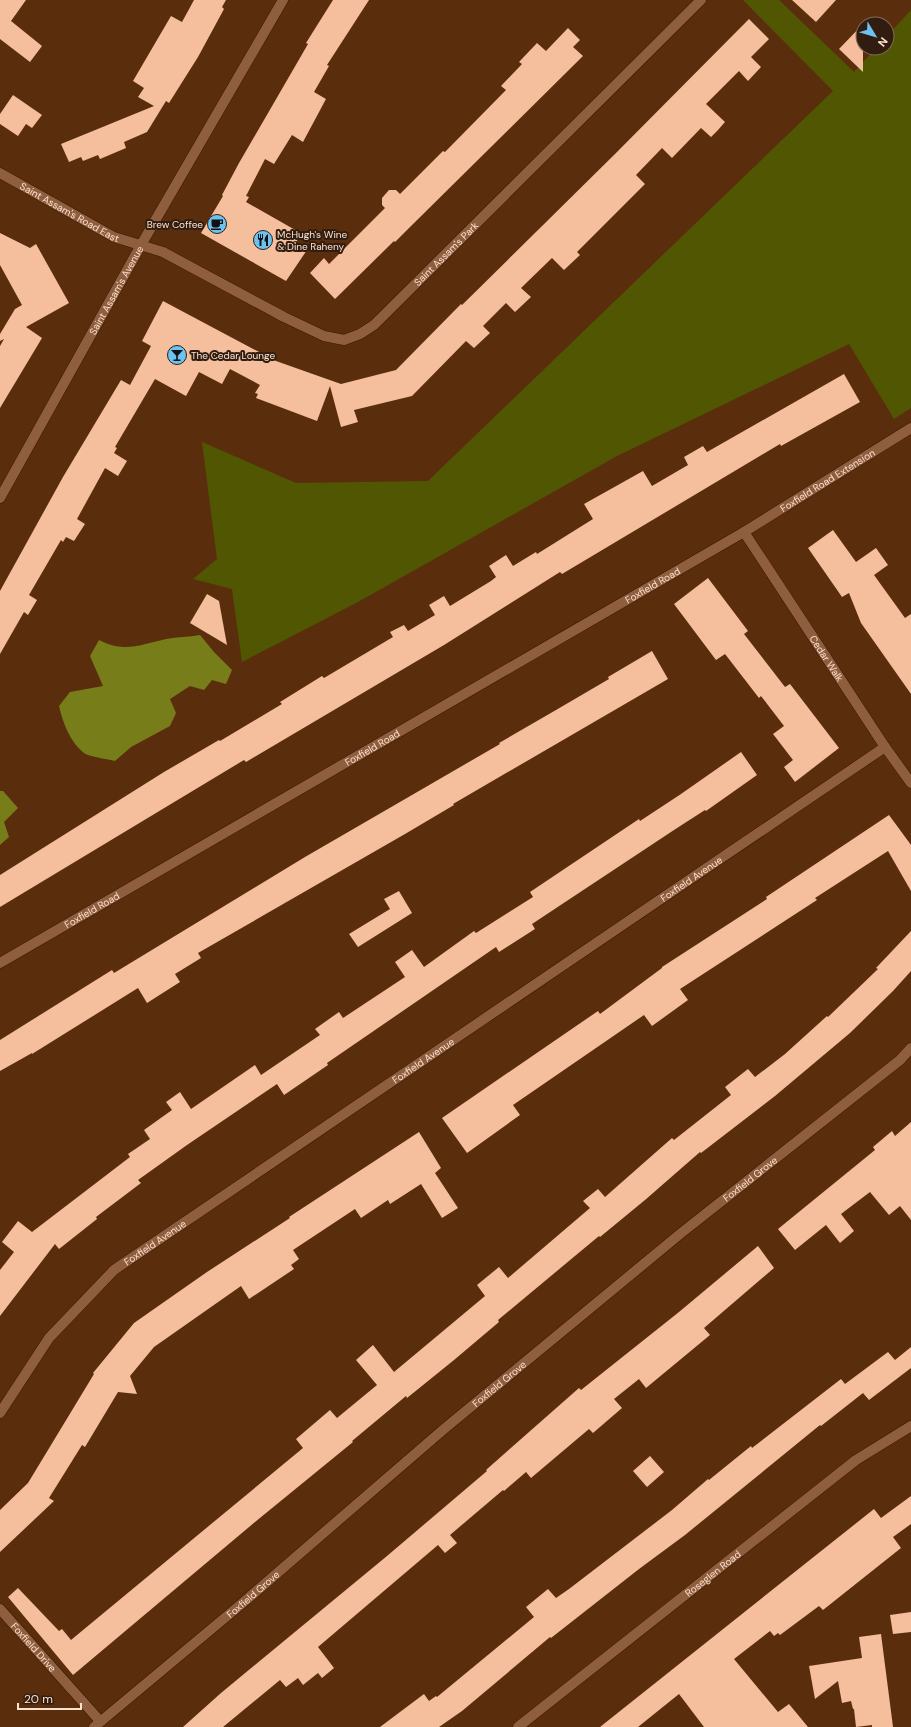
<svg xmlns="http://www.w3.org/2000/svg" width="911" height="1727" viewBox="0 0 911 1727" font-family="'DM Sans',sans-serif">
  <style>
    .green { fill: #515602 }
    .forest { fill: #777d19 }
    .building { fill: #f5be9c }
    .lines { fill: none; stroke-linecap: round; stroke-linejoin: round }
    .minor-casing { stroke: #391801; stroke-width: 11 }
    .minor { stroke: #8e5e3e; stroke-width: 10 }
    .labels { text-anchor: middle; stroke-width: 4; stroke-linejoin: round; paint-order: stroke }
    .street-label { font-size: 10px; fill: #fde1cf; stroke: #311d10 }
    .poi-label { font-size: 10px; fill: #fde1cf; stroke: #311d10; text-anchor: start }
  </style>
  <rect width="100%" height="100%" fill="#5a2e0d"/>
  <!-- green -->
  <path class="green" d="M743 0H779L854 72 876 48H887V36L911 10V408L894 419 849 344 617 456 358 602 242 662 232 589 193 579 217 559 202 442 296 483 428 481 833 91Z"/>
  <!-- forest -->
  <g class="forest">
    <path d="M200 635 214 652 232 670 226 684 212 680 204 690 190 686 170 699 176 713 170 726 131 747 115 761C108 759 90 757 84 753 70 742 63 723 59 706L70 692 103 686 90 656 99 640C124 653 140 645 166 639 177 637 189 637 200 635Z"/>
    <path d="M0 791H3L18 808 4 822 9 837 0 845Z"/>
  </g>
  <!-- building -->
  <g class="building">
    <path d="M0 0H26L11 21 42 46 30 62 0 39Z"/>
    <path d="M194 0H226L222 7 224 9 198 57 169 103 166 101 147 132 124 142 126 148 100 159 98 155 83 161 81 157 69 162 61 144 154 106 138 97 144 88 133 81 171 16 182 22Z"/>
    <path d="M333 0H369L327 65 329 66 314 92 326 99 303 142 292 135 274 164 265 159 246 196 249 197 246 202 297 231 293 236 298 239 295 244 307 250 286 281 201 233 223 196 222 195 239 163 308 44 306 43Z"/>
    <path d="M792 0H836L816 22Z"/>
    <path d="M749 19 769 39 751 57 761 67 748 81 739 71 706 104 725 122 718 130 711 137 701 128 672 158 662 148 636 175 645 184 577 252 580 255 564 270 552 258 521 288 531 297 515 312 506 303 483 326 490 333 474 348 466 341 412 396 354 410 358 422 341 427 330 386 317 421 256 398 258 394 255 393 260 385 230 369 222 384 199 372 186 396 155 379 115 447 117 448 114 453 127 461 118 476 105 468 77 519 85 524 74 541 66 537 63 542 61 540 29 595 37 600 28 615 24 612 0 654V591L63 477 121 380 130 385 151 346 142 341 163 301 276 361 341 384 396 370 461 304 462 305 615 154Z"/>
    <path d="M863 24V72L839 49Z"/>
    <path d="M568 28 580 40 573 47 583 56 407 230 395 242 394 241 335 299 310 273 324 258 329 264 385 208 382 205V198L389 190H396L400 194 443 151 445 152 506 90 501 86 522 64 519 62 537 43 546 51Z"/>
    <path d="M13 95 42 115 32 128 26 124 18 136 0 124V114Z"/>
    <path d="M0 233 30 248 36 244 69 303 26 327 42 338 0 408V346L4 339 0 341V334L15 309 22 305 0 265Z"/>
    <path d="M844 374 860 402 781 446 780 444 562 574 560 572 444 645 246 762 244 760 0 907V875L164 772 219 740 220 741 282 704 280 702 322 676 324 678 393 637 390 632 404 625 408 631 435 615 429 605 444 596 450 606 491 581 496 577 489 566 506 555 513 566 536 552 537 554 593 519 584 504 643 471 652 486 688 465 684 457 703 446 707 452Z"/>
    <path d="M833 530 856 562 876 548 888 565 874 575 905 618 911 614V694L861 623 849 593 842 597 808 548Z"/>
    <path d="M708 578 748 631 744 634 785 687 790 684 839 748 795 782 784 767 793 760 773 734 784 726 761 696 759 698 725 654 716 660 674 604Z"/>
    <path d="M207 594 219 601 227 645 190 623Z"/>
    <path d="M652 651 668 679 453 804 454 805 405 834 198 953 201 958 175 974 180 982 147 1003 138 988 32 1054V1053L0 1071V1040L112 970 114 973 305 857 500 744 499 743 556 710 609 679 608 677Z"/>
    <path d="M741 752 757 775 706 811 705 810 674 830 532 924 535 929 499 952 496 947 327 1063 328 1065 284 1095 277 1084 187 1145 138 1180 141 1183 96 1217 97 1219 59 1249 55 1244 0 1316V1270L14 1252 2 1242 18 1221 32 1232 130 1157 128 1154 150 1139 144 1130 172 1110 166 1102 180 1092 191 1109 255 1065 261 1075 320 1035 315 1029 339 1012 343 1018 405 977 395 962 412 950 424 967 474 931 476 933 533 897 530 892 639 819 640 821 681 794Z"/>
    <path d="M889 815 911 845V891L888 851 815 898 817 900 800 911 680 989 688 1000 652 1026 644 1015 513 1105 520 1115 467 1153 442 1118 598 1011 600 1014 662 968V967L767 899 766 897Z"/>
    <path d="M399 891 412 913 358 947 349 934 390 909 384 899Z"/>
    <path d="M911 931V971L893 991 850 1033 775 1096 701 1153 700 1152 645 1200 600 1237 599 1236 498 1320 499 1322 454 1360 407 1398 406 1396 352 1441 353 1442 255 1522 73 1675 8 1597 18 1588 59 1631 62 1629 71 1640 303 1448 296 1439 330 1410 337 1418 377 1385 356 1360 373 1345 394 1372 485 1296 477 1285 499 1267 508 1278 590 1208 583 1201 598 1189 605 1197 672 1138 674 1140 731 1095 725 1087 748 1069 755 1077 785 1054 827 1016 828 1017 878 969 876 968Z"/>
    <path d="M911 1122V1220L900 1206 889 1215 870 1192 841 1214 854 1231 840 1243 826 1225 795 1250 778 1229 875 1150 873 1147 892 1131 895 1136Z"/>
    <path d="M419 1132 441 1168 435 1173 458 1208 442 1218 421 1184 390 1204 388 1200 361 1218 355 1209 293 1250 299 1259 291 1265 294 1269 249 1299 241 1286 154 1347 130 1376 137 1394 118 1392 85 1447 82 1445 49 1498 54 1501 0 1552V1510L28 1483 94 1374 93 1373 134 1323 207 1272 290 1218 289 1217Z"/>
    <path d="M758 1246 774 1268 704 1328 710 1335 646 1388 639 1379 614 1399 622 1408 593 1433 589 1429 531 1478 526 1472 504 1491 503 1490 450 1535 457 1543 445 1553 438 1545 318 1647 334 1668 322 1678 318 1673 303 1685 298 1678 286 1687 280 1680 223 1727H183L221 1693 387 1556 487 1471 486 1470 579 1388 581 1390 679 1312Z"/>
    <path d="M911 1347V1368L869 1400 863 1393 821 1426 820 1425 685 1535 639 1569 551 1638 550 1637 462 1711 439 1727H380L424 1694 429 1701 436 1696 437 1697 534 1617 526 1607 548 1589 556 1598 569 1589 672 1510 708 1479 709 1480 751 1446 752 1448 841 1379 845 1384 888 1352 895 1360Z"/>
    <path d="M650 1456 664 1472 647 1487 633 1471Z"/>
    <path d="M911 1496V1524L893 1537 901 1548 823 1610 819 1606 780 1635 778 1633 774 1636 770 1631 734 1659 778 1712 789 1704 808 1727H704L679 1694 638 1727H600L874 1509 881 1518Z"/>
    <path d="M911 1612V1632L893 1634 890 1615Z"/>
    <path d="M881 1634 893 1727H872V1725L856 1727 854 1709H853L851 1701 842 1703 838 1681 815 1699 809 1666 862 1658 859 1637Z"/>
  </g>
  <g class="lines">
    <!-- minor casing -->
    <g class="minor-casing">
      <g id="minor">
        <path id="s1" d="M0 173 114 237 163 252 284 317 324 336 344 340 360 334 374 325 701 0"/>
        <path id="s2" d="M0 498 141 245 283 0"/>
        <path id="s3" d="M744 532 885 747 911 783"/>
        <path id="s4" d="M0 963 744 532 911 428"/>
        <path id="s5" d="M0 1413 49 1338 114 1270 885 747"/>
        <path id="s6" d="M0 1609 100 1721"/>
        <path id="s7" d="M94 1727 239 1606 444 1429 680 1234 900 1060 911 1048"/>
        <path id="s8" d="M518 1727 856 1460 911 1426"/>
      </g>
    </g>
    <!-- minor -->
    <use href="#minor" class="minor"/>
  </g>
  <!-- icons -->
  <defs>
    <g id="cafe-disc" transform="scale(1)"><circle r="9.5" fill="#6bc3f2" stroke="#311d10"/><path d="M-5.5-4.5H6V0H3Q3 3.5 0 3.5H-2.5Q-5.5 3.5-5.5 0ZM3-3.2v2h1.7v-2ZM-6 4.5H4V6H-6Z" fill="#111"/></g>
    <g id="restaurant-disc" transform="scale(1)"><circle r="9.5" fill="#6bc3f2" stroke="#311d10"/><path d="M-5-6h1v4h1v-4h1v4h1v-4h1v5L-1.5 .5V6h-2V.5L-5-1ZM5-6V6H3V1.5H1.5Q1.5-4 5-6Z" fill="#111"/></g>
    <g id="bar-disc" transform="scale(1)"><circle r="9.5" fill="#6bc3f2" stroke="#311d10"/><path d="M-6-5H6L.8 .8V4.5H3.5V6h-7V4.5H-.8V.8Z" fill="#111"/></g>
  </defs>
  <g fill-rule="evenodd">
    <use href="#cafe-disc" x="217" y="224"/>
    <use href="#restaurant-disc" x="263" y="240"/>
    <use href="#bar-disc" x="177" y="355"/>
  </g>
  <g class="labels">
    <!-- street labels -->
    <g class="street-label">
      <text dy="4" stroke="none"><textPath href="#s1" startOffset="80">Saint Assam's Road East</textPath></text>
      <text dy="4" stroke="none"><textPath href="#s1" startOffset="519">Saint Assam's Park</textPath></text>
      <text dy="4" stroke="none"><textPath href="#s2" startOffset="238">Saint Assam's Avenue</textPath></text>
      <text dy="4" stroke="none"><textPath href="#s4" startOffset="958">Foxfield Road Extension</textPath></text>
      <text dy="4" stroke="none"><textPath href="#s4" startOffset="754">Foxfield Road</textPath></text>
      <text dy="4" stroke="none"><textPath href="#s3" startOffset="151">Cedar Walk</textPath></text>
      <text dy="4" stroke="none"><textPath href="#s4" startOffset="430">Foxfield Road</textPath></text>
      <text dy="4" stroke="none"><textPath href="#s5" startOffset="881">Foxfield Avenue</textPath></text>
      <text dy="4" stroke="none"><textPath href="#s4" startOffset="106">Foxfield Road</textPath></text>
      <text dy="4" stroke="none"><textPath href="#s5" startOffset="557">Foxfield Avenue</textPath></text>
      <text dy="4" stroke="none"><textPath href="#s7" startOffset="855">Foxfield Grove</textPath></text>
      <text dy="4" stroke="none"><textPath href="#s5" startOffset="233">Foxfield Avenue</textPath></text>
      <text dy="4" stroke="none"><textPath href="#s7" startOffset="531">Foxfield Grove</textPath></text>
      <text dy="4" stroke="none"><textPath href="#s8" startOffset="248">Roseglen Road</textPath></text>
      <text dy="4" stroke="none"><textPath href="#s7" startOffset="207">Foxfield Grove</textPath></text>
      <text dy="4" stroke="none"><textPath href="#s6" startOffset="51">Foxfield Drive</textPath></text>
    </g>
    <!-- poi labels -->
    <g class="poi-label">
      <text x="203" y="228" text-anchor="end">Brew Coffee</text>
      <text x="277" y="238">McHugh's Wine<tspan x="277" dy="12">&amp; Dine Raheny</tspan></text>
      <text x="191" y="359">The Cedar Lounge</text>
    </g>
  </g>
  <!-- north arrow -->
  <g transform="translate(875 36) rotate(128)"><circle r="19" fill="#311d10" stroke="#836b5c"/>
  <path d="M0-3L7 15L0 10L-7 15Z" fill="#6bc3f2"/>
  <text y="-6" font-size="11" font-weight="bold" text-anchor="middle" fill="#fde1cf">N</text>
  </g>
  <!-- scale -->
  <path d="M18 1703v6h63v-6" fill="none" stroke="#fde1cf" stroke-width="2"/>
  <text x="24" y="1703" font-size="12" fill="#fde1cf" stroke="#311d10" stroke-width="3" paint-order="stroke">20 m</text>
</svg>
